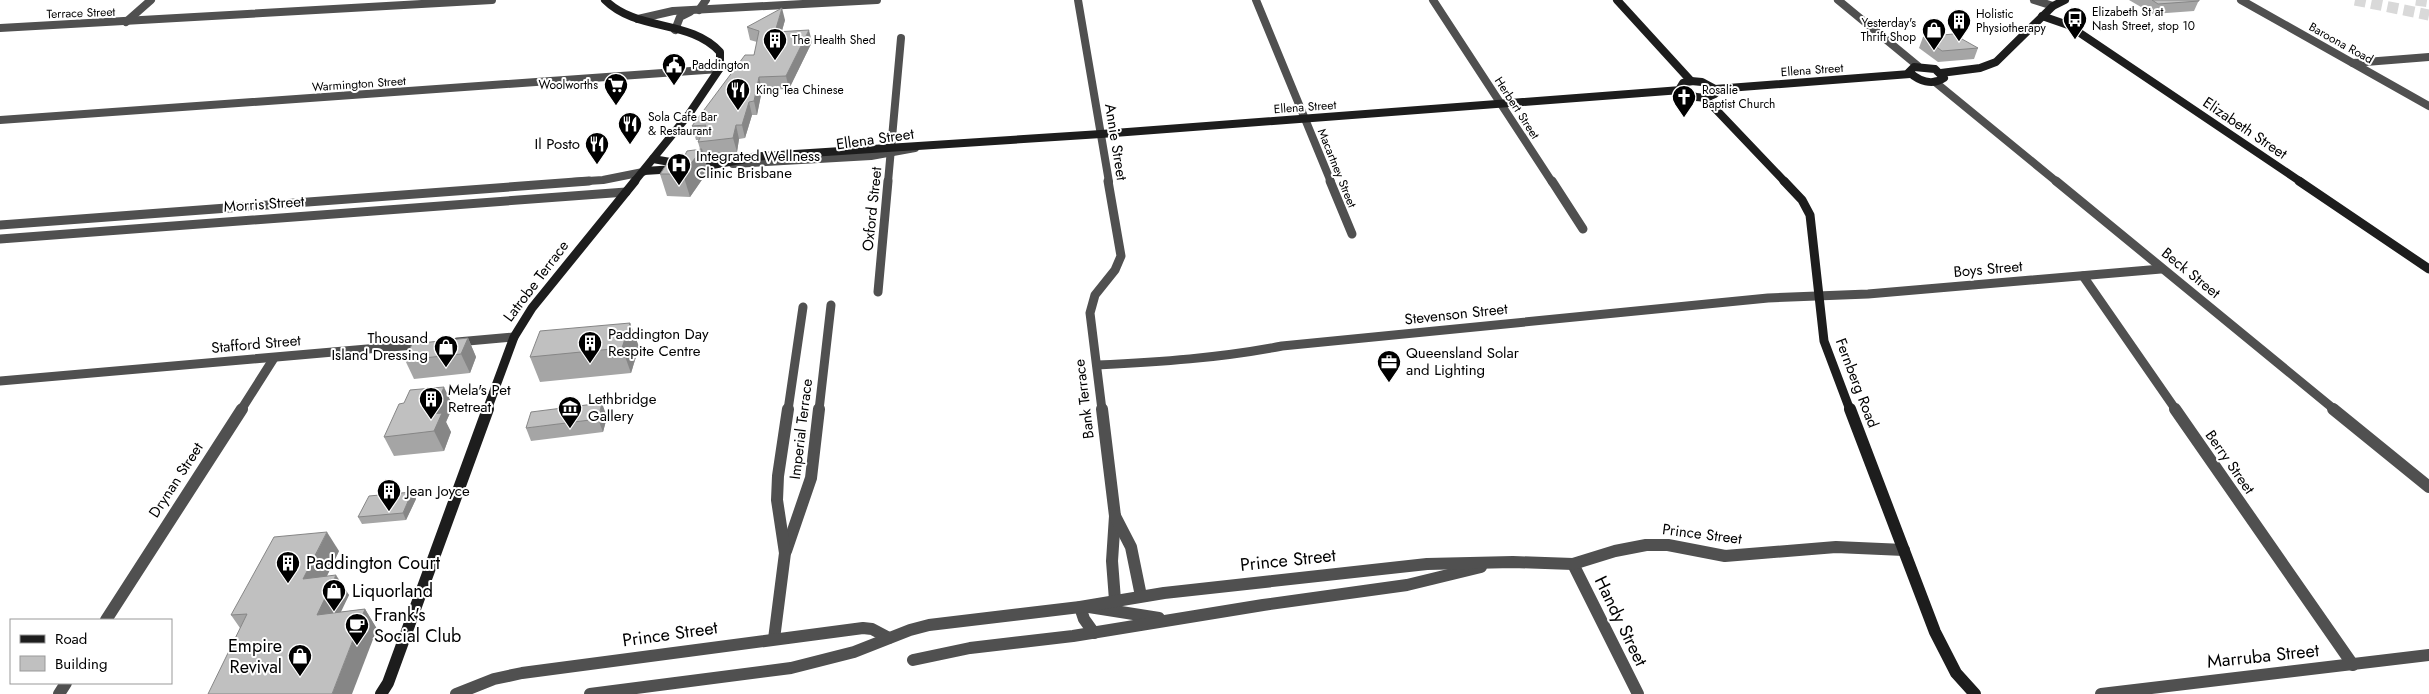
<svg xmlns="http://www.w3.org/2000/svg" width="2429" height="694" viewBox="0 0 2429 694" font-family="Jost,sans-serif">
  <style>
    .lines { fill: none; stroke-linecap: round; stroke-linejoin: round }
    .highway-tunnel { stroke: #d9d9d9; stroke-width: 11; stroke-dasharray: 11 5.5; stroke-linecap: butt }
    .street-far2 { stroke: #505050; stroke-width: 8 }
    .street-far1 { stroke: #505050; stroke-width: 9 }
    .street { stroke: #505050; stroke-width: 12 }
    .secondary-far2 { stroke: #1d1d1d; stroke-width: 8 }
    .secondary-far1 { stroke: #1d1d1d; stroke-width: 9 }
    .secondary { stroke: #1d1d1d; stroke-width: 12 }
    .wall { fill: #a5a5a5 }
    .shaded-wall { fill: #868686 }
    .building { fill: #c0c0c0; stroke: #868686 }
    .labels { text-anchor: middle; stroke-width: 4; stroke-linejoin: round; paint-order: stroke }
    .far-poi-label { font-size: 12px; fill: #000; stroke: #fff; text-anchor: start }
    .far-street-label { font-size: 12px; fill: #000; stroke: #fff }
    .street-label { font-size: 15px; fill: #000; stroke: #fff }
    .poi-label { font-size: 15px; fill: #000; stroke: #fff; text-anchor: start }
    .near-street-label { font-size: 18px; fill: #000; stroke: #fff }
    .near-poi-label { font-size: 18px; fill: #000; stroke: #fff; text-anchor: start }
  </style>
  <rect width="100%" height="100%" fill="#fff"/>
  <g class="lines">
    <!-- highway-tunnel -->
    <g class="highway-tunnel">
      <path d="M2355 0 2429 15"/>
      <path d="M2416 0 2429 2"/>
    </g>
    <!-- street-far2 -->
    <g class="street-far2">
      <path d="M1078 0 1109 182"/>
      <path d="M1256 0 1331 182"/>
      <path d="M1433 0 1552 182"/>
      <path d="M1838 0 1918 66"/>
      <path d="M2034 0 2053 6"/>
      <path d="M2241 0 2429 106"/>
      <path d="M699 10 706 0"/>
      <path d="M638 19 673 11 877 0"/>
      <path d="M126 22 151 0"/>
      <path d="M0 28 492 0"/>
      <path d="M675 30 680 17 690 12"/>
      <path d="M2353 63 2429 57"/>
      <path d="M1935 82 2057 182"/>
      <path d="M0 120 719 69"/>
      <path d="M733 164 871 156 915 148"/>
      <path d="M572 182 603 180 643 172"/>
      <path d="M888 182 901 38"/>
    </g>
    <!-- street-far1 -->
    <g class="street-far1">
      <path d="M1330 181 1352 234"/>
      <path d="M1552 181 1583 229"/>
      <path d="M2056 181 2335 410"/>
      <path d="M0 225 589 181"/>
      <path d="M0 239 626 192"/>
      <path d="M2083 276 2176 410"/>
      <path d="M878 292 888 181"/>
      <path d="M457 342 514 337"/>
      <path d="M1097 365C1160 362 1220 358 1282 346L1768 298 1868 294 2161 269"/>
      <path d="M0 381 425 344"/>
      <path d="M241 410 274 358"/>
      <path d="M788 410 803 307"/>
      <path d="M819 410 831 305"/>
      <path d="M1102 410 1090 313 1095 295 1115 270 1121 256 1108 181"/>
    </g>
    <!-- street -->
    <g class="street">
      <path d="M1102 409 1115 516 1112 561 1115 600"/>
      <path d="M2175 409 2353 665"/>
      <path d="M2333 409 2429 487"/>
      <path d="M1115 516 1131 547 1141 596"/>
      <path d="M786 551 811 478 819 409"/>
      <path d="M1573 564 1638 694"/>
      <path d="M1080 607 1084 619 1094 633"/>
      <path d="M1089 607 1159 618"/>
      <path d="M106 620 242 409"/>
      <path d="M774 639 785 553 777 500 778 476 788 409"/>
      <path d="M913 660 970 648 1073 636 1263 605 1407 585 1481 567"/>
      <path d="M59 694 66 683"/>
      <path d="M456 694 494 679 522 673 863 628 872 629 889 638"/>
      <path d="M590 694 791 668 854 652 910 630 929 625 1080 607 1164 593 1427 564 1513 562 1573 564 1615 551 1646 545H1668L1725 556 1836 547 1904 550"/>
      <path d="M2101 694 2429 655"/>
    </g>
    <!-- secondary-far2 -->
    <g class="secondary-far2">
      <path d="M605 0C637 32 690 19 720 52V68L689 114 634 182"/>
      <path d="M1617 0 1691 81"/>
      <path d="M2042 16 2068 25 2301 182"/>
      <path d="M1914 67 1935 69 1944 78C1932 86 1919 81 1909 72Z"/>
      <path d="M1941 73 1980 68 1996 62 2053 6 2065 0"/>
      <path d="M1691 81 1702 82 1715 89V94C1703 100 1689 98 1680 88L1683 83Z"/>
      <path d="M1715 89 1910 74"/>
      <path d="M1705 98 1785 182"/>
      <path d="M764 156 1101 134 1681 90"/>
      <path d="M653 159 676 163 764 156 695 168"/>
      <path d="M644 171 676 169"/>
    </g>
    <!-- secondary-far1 -->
    <g class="secondary-far1">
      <path d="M1784 181 1802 200 1810 215 1824 341 1850 410"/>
      <path d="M2299 181 2429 269"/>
      <path d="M487 410 514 337 532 308 635 181"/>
    </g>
    <!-- secondary -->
    <g class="secondary">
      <path d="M1850 409 1935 632 1956 673 1975 694"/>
      <path d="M381 694 388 683 488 409"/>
    </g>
  </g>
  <!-- wall -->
  <g class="wall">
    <path d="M2129 0H2199L2194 11 2153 14Z"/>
    <path d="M785 20 782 31 812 42 789 89 762 90 757 115H752L745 138 739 139 737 152 704 155 708 171 690 197 667 196 660 174 684 157 700 149 698 142 699 140H696L692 126 754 55 757 42 750 40 747 27Z"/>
    <path d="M1923 37 1978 48 1974 59 1938 62 1919 48Z"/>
    <path d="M630 323 639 347 631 373 540 382 530 357Z"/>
    <path d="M468 338 476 357 470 373 414 379 405 360Z"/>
    <path d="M453 406 446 422 451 432 444 451 394 456 384 437Z"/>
    <path d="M607 417 603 432 531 441 526 428Z"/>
    <path d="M412 492 416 499 406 520 362 524 358 517Z"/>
    <path d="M339 551 327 576 349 595 340 612 365 609 377 629 240 628 231 615Z"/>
  </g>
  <!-- shaded-wall -->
  <g class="shaded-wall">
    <path d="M782 8 785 20 778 44 775 32Z"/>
    <path d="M809 30 812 42 789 89 786 76Z"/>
    <path d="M759 77 762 90 757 115 754 101Z"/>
    <path d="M749 102 752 115 745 138 742 125Z"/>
    <path d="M736 125 739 139 737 152 733 138Z"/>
    <path d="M702 149 708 171 690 197 683 174Z"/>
    <path d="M630 323 639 347 631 373 622 348Z"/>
    <path d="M468 338 476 357 470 373 461 354Z"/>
    <path d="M444 387 453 406 446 422 451 432 444 451 434 431 432 414Z"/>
    <path d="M602 403 607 417 603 432 598 419Z"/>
    <path d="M412 492 416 499 406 520 403 513Z"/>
    <path d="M327 532 339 551 316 598 303 579Z"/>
    <path d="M336 575 349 595 330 635 317 615Z"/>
    <path d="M365 609 377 629 352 694H332Z"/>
  </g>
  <!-- building -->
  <g class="building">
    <path d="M2152 0H2199V1L2158 4Z"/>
    <path d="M782 8 775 32 809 30 786 76 759 77 754 101 749 102 742 125H736L733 138 698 142 706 125 692 126 745 55H754L759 31 747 27Z"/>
    <path d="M1953 34 1978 48 1942 51 1923 37Z"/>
    <path d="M702 149 683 174H660L672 156 684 157 687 151Z"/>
    <path d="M630 323 622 348 530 357 540 331Z"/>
    <path d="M468 338 461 354 405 360 412 344Z"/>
    <path d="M444 387 432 414 442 413 434 431 384 437 399 404 404 403 410 390Z"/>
    <path d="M602 403 598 419 526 428 531 412Z"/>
    <path d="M412 492 403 513 358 517 369 496Z"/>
    <path d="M327 532 303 579 336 575 317 615 365 609 332 694H208L247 614 231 615 274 537Z"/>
  </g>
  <!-- icons -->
  <defs>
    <g id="bus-pin" transform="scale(1.25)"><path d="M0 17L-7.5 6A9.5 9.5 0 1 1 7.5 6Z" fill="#000" stroke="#fff"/><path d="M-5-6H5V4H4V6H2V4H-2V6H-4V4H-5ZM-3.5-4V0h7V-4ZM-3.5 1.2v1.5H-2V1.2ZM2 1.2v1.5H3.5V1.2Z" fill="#fff"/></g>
    <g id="building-pin" transform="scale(1.25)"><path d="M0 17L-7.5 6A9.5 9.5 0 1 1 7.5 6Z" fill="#000" stroke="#fff"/><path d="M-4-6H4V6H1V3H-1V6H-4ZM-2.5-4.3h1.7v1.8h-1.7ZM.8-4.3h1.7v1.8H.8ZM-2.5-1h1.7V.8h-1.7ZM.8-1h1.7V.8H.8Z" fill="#fff"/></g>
    <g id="shop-pin" transform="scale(1.25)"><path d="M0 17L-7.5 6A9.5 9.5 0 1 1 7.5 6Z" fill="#000" stroke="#fff"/><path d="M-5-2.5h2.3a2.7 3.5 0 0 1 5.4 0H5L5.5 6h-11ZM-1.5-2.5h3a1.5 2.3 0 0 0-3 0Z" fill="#fff"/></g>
    <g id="civic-pin" transform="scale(1.25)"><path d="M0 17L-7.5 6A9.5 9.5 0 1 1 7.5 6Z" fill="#000" stroke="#fff"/><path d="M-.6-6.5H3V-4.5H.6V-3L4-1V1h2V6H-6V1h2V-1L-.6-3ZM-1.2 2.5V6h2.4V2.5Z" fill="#fff"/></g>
    <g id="supermarket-pin" transform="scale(1.25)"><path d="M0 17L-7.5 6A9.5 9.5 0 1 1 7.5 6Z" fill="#000" stroke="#fff"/><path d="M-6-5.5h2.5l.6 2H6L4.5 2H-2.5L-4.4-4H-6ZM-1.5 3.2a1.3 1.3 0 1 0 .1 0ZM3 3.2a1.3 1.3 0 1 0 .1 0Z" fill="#fff"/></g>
    <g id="restaurant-pin" transform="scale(1.25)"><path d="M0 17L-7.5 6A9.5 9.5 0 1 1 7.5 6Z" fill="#000" stroke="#fff"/><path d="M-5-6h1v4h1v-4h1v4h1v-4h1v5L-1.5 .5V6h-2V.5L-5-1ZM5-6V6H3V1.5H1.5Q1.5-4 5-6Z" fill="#fff"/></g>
    <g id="church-pin" transform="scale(1.25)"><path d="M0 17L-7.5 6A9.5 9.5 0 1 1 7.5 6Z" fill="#000" stroke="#fff"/><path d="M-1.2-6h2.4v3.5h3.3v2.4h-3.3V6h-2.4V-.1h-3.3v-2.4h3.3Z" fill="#fff"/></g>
    <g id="hospital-pin" transform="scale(1.25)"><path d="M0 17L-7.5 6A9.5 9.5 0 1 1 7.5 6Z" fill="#000" stroke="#fff"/><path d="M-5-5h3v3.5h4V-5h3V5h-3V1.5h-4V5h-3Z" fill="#fff"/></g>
    <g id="office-pin" transform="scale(1.25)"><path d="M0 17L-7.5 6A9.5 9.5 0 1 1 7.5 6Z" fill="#000" stroke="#fff"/><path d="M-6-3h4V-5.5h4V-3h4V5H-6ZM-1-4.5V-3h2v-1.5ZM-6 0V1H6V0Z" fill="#fff"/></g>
    <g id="museum-pin" transform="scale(1.25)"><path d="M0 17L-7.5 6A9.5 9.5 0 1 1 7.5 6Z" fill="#000" stroke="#fff"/><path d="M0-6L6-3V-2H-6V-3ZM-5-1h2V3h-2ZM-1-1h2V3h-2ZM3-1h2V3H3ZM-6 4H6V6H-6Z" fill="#fff"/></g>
    <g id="cafe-pin" transform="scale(1.25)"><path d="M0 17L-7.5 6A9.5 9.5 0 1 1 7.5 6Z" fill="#000" stroke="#fff"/><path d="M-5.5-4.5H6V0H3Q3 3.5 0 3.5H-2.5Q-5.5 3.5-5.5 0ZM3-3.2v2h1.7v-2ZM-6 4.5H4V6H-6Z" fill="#fff"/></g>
  </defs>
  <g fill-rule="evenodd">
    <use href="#bus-pin" x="2075" y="19"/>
    <use href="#building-pin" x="1959" y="21"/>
    <use href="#shop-pin" x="1934" y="30"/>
    <use href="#building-pin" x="775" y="40"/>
    <use href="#civic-pin" x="674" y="65"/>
    <use href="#supermarket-pin" x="616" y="85"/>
    <use href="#restaurant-pin" x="738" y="90"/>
    <use href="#church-pin" x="1684" y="97"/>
    <use href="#restaurant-pin" x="630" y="124"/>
    <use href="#restaurant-pin" x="597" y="144"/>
    <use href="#hospital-pin" x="679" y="165"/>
    <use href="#building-pin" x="590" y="343"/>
    <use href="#shop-pin" x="446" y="347"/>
    <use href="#office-pin" x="1389" y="362"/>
    <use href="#building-pin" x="431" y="399"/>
    <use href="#museum-pin" x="570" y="408"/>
    <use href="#building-pin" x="389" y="491"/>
    <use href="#building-pin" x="288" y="563"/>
    <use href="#shop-pin" x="334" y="591"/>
    <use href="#cafe-pin" x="357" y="625"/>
    <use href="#shop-pin" x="300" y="656"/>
  </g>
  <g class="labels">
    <!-- far-poi labels -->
    <g class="far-poi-label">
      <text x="2092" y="16">Elizabeth St at<tspan x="2092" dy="14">Nash Street, stop 10</tspan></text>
      <text x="1976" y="18">Holistic<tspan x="1976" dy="14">Physiotherapy</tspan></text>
      <text x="1916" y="27" text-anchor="end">Yesterday's<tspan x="1916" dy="14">Thrift Shop</tspan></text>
      <text x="792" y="44">The Health Shed</text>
      <text x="692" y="69">Paddington</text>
      <text x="598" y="89" text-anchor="end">Woolworths</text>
      <text x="756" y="94">King Tea Chinese</text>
      <text x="1702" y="94">Rosalie<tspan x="1702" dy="14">Baptist Church</tspan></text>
      <text x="648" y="121">Sola Cafe Bar<tspan x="648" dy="14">&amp; Restaurant</tspan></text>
    </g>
    <!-- far-street labels -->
    <g class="far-street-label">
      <text transform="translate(81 13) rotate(-2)" y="4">Terrace Street</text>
      <text transform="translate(2341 43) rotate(29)" y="4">Baroona Road</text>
      <text transform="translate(1812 70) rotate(-4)" y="4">Ellena Street</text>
      <text transform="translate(359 84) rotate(-4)" y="4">Warmington Street</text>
      <text transform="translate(1305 107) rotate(-4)" y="4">Ellena Street</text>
      <text transform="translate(1517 108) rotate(57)" y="4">Herbert Street</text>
      <text transform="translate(1337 168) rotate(68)" y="4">Macartney Street</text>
    </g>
    <!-- street labels -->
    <g class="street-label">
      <text transform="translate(2245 128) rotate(34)" y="5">Elizabeth Street</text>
      <text transform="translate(875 139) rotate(-8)" y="5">Ellena Street</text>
      <text transform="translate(1116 142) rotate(81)" y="5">Annie Street</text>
      <text transform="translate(264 204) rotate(-4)" y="5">Morris Street</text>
      <text transform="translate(872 209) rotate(-84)" y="5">Oxford Street</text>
      <text transform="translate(1988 269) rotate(-5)" y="5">Boys Street</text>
      <text transform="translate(2191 273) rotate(39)" y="5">Beck Street</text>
      <text transform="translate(536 281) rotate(-53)" y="5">Latrobe Terrace</text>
      <text transform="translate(1456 314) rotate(-6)" y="5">Stevenson Street</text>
      <text transform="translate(256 344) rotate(-5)" y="5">Stafford Street</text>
      <text transform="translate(1857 383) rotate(69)" y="5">Fernberg Road</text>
      <text transform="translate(1084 399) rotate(-97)" y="5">Bank Terrace</text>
      <text transform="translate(801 429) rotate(-83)" y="5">Imperial Terrace</text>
      <text transform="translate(2230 462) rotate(55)" y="5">Berry Street</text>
      <text transform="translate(176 480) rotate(-57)" y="5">Drynan Street</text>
      <text transform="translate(1702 534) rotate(7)" y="5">Prince Street</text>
    </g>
    <!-- poi labels -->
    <g class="poi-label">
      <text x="580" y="149" text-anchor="end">Il Posto</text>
      <text x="696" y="161">Integrated Wellness<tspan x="696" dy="17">Clinic Brisbane</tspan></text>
      <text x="608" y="339">Paddington Day<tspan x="608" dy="17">Respite Centre</tspan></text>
      <text x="428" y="343" text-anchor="end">Thousand<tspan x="428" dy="17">Island Dressing</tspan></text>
      <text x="1406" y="358">Queensland Solar<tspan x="1406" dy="17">and Lighting</tspan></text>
      <text x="448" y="395">Mela's Pet<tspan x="448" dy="17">Retreat</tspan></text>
      <text x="588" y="404">Lethbridge<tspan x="588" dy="17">Gallery</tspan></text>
      <text x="406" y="496">Jean Joyce</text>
    </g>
    <!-- near-street labels -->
    <g class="near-street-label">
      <text transform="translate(1288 560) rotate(-6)" y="6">Prince Street</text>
      <text transform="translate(1621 621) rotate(64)" y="6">Handy Street</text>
      <text transform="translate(670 634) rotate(-8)" y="6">Prince Street</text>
      <text transform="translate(2263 656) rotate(-6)" y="6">Marruba Street</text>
    </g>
    <!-- near-poi labels -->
    <g class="near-poi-label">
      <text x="306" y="569">Paddington Court</text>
      <text x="352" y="597">Liquorland</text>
      <text x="374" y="621">Frank's<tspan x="374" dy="21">Social Club</tspan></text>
      <text x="282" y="652" text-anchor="end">Empire<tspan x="282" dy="21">Revival</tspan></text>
    </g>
  </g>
  <!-- legend -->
  <rect x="10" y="619" width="162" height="65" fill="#ffffff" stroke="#999999"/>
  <rect x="20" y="635" width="25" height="8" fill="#1d1d1d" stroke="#999999"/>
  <text x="55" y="644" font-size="15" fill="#000000">Road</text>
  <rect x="20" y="656" width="25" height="15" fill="#c0c0c0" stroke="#999999"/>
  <text x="55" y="669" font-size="15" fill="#000000">Building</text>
</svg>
